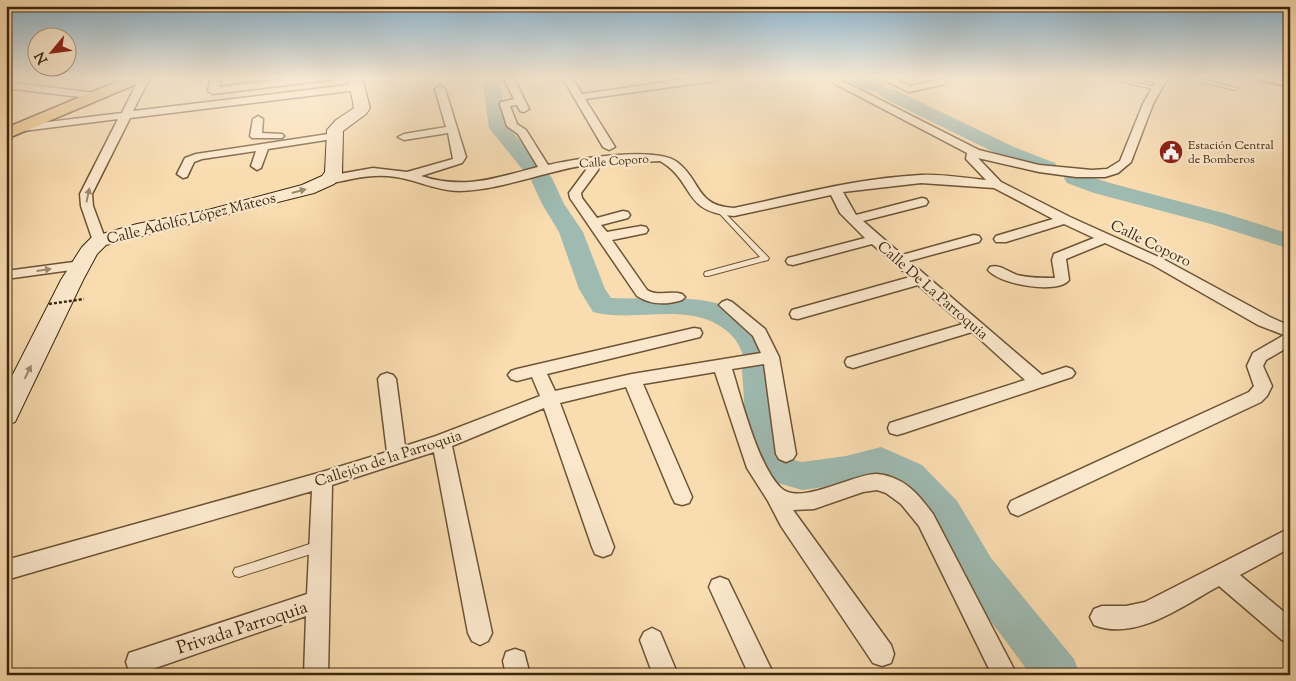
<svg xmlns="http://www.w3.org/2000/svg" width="1296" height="681" viewBox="0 0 1296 681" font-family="'Sorts Mill Goudy',serif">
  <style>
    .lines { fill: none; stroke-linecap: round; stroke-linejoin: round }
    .river { fill: #9ebab1; fill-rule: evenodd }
    .lane-casing { stroke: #6d5435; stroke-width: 2 }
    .street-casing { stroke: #6d5435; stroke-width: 3 }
    .secondary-casing { stroke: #3e270c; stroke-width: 2 }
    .primary-casing { stroke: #3e270c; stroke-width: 3 }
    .lane { fill: #fbe8cc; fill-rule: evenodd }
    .street { fill: #fbe8cc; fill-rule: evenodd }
    .secondary { fill: #fbe8cc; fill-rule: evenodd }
    .primary { fill: #ecbe78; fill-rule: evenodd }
    .path-bridge { stroke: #3e270c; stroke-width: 2.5; stroke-dasharray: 3 2; stroke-linecap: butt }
    .oneway { fill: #9c886c }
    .labels { text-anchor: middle; stroke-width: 4.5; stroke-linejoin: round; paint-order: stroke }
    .far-poi-label { font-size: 12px; fill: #3e270c; stroke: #fbe8cc; text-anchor: start }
    .far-street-label { font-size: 12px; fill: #3e270c; stroke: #fbe8cc }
    .street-label { font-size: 15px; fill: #3e270c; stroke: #fbe8cc }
    .near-street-label { font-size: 18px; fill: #3e270c; stroke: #fbe8cc }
  </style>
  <rect width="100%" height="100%" fill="#f9dcb0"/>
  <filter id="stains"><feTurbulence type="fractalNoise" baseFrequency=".004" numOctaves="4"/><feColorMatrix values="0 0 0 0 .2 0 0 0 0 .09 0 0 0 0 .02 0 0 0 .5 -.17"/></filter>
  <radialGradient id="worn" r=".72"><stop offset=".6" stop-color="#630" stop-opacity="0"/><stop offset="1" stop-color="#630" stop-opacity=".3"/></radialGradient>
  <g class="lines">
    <!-- river -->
    <g class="river">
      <path d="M482 77H498L508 127 552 178 564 204 583 232 605 289 611 298C663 301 745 284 769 348L770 351 765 358 759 360 768 363 772 370 778 431 790 459 802 462 846 456 881 447 922 465 957 501 991 558 1074 659 1080 675H1031L963 584 931 523 898 485 878 475 846 484 802 490 765 479 746 431 742 370 746 363 753 360 745 358C741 351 739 344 734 338 697 297 640 324 593 312L579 289 559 232 542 204 531 180 489 128Z"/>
      <path d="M847 77H868L882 83 884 89H893L1014 147 1055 163 1058 167 1055 171 1048 173 1000 155 881 97 878 93 879 91C870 93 852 85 847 77Z"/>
      <path d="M1075 172 1110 183 1227 214 1290 234V249L1211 224 1094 193 1067 183 1064 178 1067 173Z"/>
    </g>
    <!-- lane casing -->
    <g class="lane-casing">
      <g id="lane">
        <path d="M1102 77H1112L1160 88 1157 90Z"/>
        <path d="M1135 77H1145L1163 82 1160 84Z"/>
        <path d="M1182 77H1192L1238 88 1235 90Z"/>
        <path d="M722 211 724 212 769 258 768 260 708 276H705L704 274 705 272 760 257 720 214 719 213Z"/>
        <path d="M319 541 323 542 325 546 323 550 239 577 235 576 233 572 235 568 239 567Z"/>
      </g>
    </g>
    <!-- street casing -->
    <g class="street-casing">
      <g id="street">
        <path d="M140 77H150L133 111 357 84 362 87 357 90 130 118 92 194 93 206 106 241 99 245 94 244 81 206 80 194 118 119 23 131 18 128 23 125 122 113Z"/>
        <path d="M211 77H221L219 87 306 77H334L329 80 213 94 208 91Z"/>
        <path d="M503 77H513L529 109 524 112 520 111 517 105 510 106 517 124 526 130 548 165C575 159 656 146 677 162 702 181 695 206 734 208 796 195 858 178 921 175 943 174 964 178 986 180L966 159 967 153 822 77H835L979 150 1039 165 1092 170 1107 169 1120 161 1143 104 1158 77H1168L1153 104 1131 162 1118 173 1105 177H1076L1039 172 978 158 1001 182 1070 217 1163 259 1270 317 1290 326V346L1266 360 1263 366 1272 386 1267 396 1261 402 1018 516 1011 513 1008 507 1011 501 1249 392 1254 386 1247 366 1253 353 1284 335 1258 325 1153 265 1105 243 1066 259 1069 280C1058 295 998 284 988 270L990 267C1000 264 1008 272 1017 275 1029 278 1042 278 1055 278L1052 260 1054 254 1094 238 1064 224 1006 242H996L994 239 996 236 1053 219 994 188 921 183 843 192 856 215 922 198 926 199 928 202 926 205 863 221 902 255 974 235 979 236 981 239 979 242 909 261 1042 375 1066 367 1072 369 1075 373 1072 377 904 433 897 435 890 433 888 428 890 423 1025 380 972 332 853 368 847 366 845 362 847 358 963 324 918 285 798 319 792 318 790 314 792 310 910 277 872 244 793 265 788 264 786 261 788 258 865 238 840 213 831 195 734 216C681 212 696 182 660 161L599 164 598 170 581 193 582 198 597 218 623 211 628 212 630 215 628 218 601 225 607 232 641 226 646 227 648 230 646 233 612 240 647 290C659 297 670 290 682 294L685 297 682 300C666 305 651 305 637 296L570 198 569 193 586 170 587 165C544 171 503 190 459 191 437 191 417 180 396 177 373 173 351 179 328 184L322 180 328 176 373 168 407 172 453 159 448 133 404 140 398 137 404 134 446 127 435 89 440 86 445 89 466 157 462 163 421 176C465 190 495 178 538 167L518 134 507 126 500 104 501 102 514 99Z"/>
        <path d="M562 77H572L582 94 701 77H726L721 80 585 99 615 147 609 150 603 147Z"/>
        <path d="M877 77H890L910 86 942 79 947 82 945 84 909 92Z"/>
        <path d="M6 82 96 93 101 96 96 99 6 88Z"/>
        <path d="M258 116 263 119 262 133 282 134 284 136 282 138H252L250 136 253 119Z"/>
        <path d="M335 133 341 136 339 138 268 149 261 168 257 170 251 166 256 151 202 159 194 162 187 177 183 178 177 174 185 158 196 154Z"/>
        <path d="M81 261 86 262 88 265 86 268 6 279V271Z"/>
        <path d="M727 300 732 302 765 329 779 357 796 454 793 459 786 462 779 459 776 454 764 364 732 369C742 401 758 466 781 488 800 506 853 474 876 474 882 474 892 477 898 480 913 487 923 501 933 514L1017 675H992L919 526 901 504 886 493 877 490 863 492 814 509 793 510 891 645 894 654 891 663 882 666 873 663 781 526 768 501 747 468 715 372 643 384 692 497 689 503 682 505 675 503 672 497 626 387 560 403 614 547 611 554 603 557 595 554 592 547 544 408 452 446 492 633 488 641 480 645 472 641 468 633 434 452 332 485 328 675H304L306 616 138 674 129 671 126 662 129 653 138 650 307 594 312 491 6 580V560L322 472 387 452 378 379 381 375 387 373 393 375 396 379 405 446 436 436 540 396 532 377 517 381 511 379 508 375 511 371 517 369 694 328 700 329 702 333 700 337 547 374 555 391 632 374 761 353 753 336 719 305 722 302Z"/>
        <path d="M1290 528V548L1240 575 1290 617V643L1282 640 1219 586C1184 605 1136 642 1094 625L1090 617 1094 609 1102 606H1126L1145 602Z"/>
        <path d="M720 577 728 580 774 675H749L709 587 712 580Z"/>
        <path d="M652 628 660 632 678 675H653L640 640 644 632Z"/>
        <path d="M515 649 524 652 530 675H506L503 661 506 652Z"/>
      </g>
    </g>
    <!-- secondary casing -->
    <g class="secondary-casing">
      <path id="secondary" d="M348 77H362L370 108 366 114 343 131 342 176 334 184 314 193 106 245 97 254 83 280 15 422 6 425V388L61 280 82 247 92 237 137 224 208 210 302 185 322 176 325 172 327 130 336 120 354 108Z"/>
    </g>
    <!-- primary casing -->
    <g class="primary-casing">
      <g id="primary">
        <path d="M128 77H149L146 80 6 139V128Z"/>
        <path d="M1256 77H1290V87L1259 80Z"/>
      </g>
    </g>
    <!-- lane -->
    <use href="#lane" class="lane"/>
    <!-- street -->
    <use href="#street" class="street"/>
    <!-- secondary -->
    <use href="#secondary" class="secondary"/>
    <!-- primary -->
    <use href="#primary" class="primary"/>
    <!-- path-bridge -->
    <path class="path-bridge" d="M49 304 84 299"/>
  </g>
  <!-- one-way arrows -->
  <defs><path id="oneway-solid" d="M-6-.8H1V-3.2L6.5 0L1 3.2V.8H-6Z" transform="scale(1.25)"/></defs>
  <g class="oneway">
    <use href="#oneway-solid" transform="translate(299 191) rotate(-15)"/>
    <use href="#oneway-solid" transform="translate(88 195) rotate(-78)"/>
    <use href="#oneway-solid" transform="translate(44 270) rotate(-8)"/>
    <use href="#oneway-solid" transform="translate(28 372) rotate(-64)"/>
  </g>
  <!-- sky -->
  <linearGradient id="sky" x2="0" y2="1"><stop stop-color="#8ab6d2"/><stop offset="0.45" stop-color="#fcefdb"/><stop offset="1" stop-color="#fcefdb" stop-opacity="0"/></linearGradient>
  <rect width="1296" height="172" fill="url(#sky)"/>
  <!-- icons -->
  <defs>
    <g id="civic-disc" transform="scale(1.25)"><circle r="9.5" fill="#8f2418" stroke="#fbe8cc"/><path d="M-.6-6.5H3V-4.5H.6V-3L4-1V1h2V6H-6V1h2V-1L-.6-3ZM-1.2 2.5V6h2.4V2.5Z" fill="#fff"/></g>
  </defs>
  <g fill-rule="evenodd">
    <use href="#civic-disc" x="1171" y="152"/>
  </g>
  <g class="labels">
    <!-- far-poi labels -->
    <g class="far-poi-label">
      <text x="1188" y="149">Estación Central<tspan x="1188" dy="14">de Bomberos</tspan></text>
    </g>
    <!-- far-street labels -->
    <g class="far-street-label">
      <text transform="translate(614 161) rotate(-4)" y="4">Calle Coporo</text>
    </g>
    <!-- street labels -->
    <g class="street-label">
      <text transform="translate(191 218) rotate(-14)" y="5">Calle Adolfo López Mateos</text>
      <text transform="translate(1151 243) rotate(26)" y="5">Calle Coporo</text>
      <text transform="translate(933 290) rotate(41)" y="5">Calle De La Parroquia</text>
      <text transform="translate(388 458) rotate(-18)" y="5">Callejón de la Parroquia</text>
    </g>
    <!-- near-street labels -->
    <g class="near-street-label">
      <text transform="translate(242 627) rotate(-18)" y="6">Privada Parroquia</text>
    </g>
  </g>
  <!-- margin -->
  <rect width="1296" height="681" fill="none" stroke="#f9dcb0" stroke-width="25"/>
  <rect x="8" y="8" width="1281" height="666" fill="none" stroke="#3e270c" stroke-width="2.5"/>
  <rect x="12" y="12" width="1271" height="656" fill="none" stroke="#3e270c"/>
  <!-- north arrow -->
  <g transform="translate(52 52) rotate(241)"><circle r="24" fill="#fbe8cc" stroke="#af9b7f"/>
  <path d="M0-4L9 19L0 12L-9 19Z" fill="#8f2418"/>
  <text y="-8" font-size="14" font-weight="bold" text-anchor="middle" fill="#3e270c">N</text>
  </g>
  <rect width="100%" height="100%" filter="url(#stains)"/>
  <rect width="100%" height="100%" fill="url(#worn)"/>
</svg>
